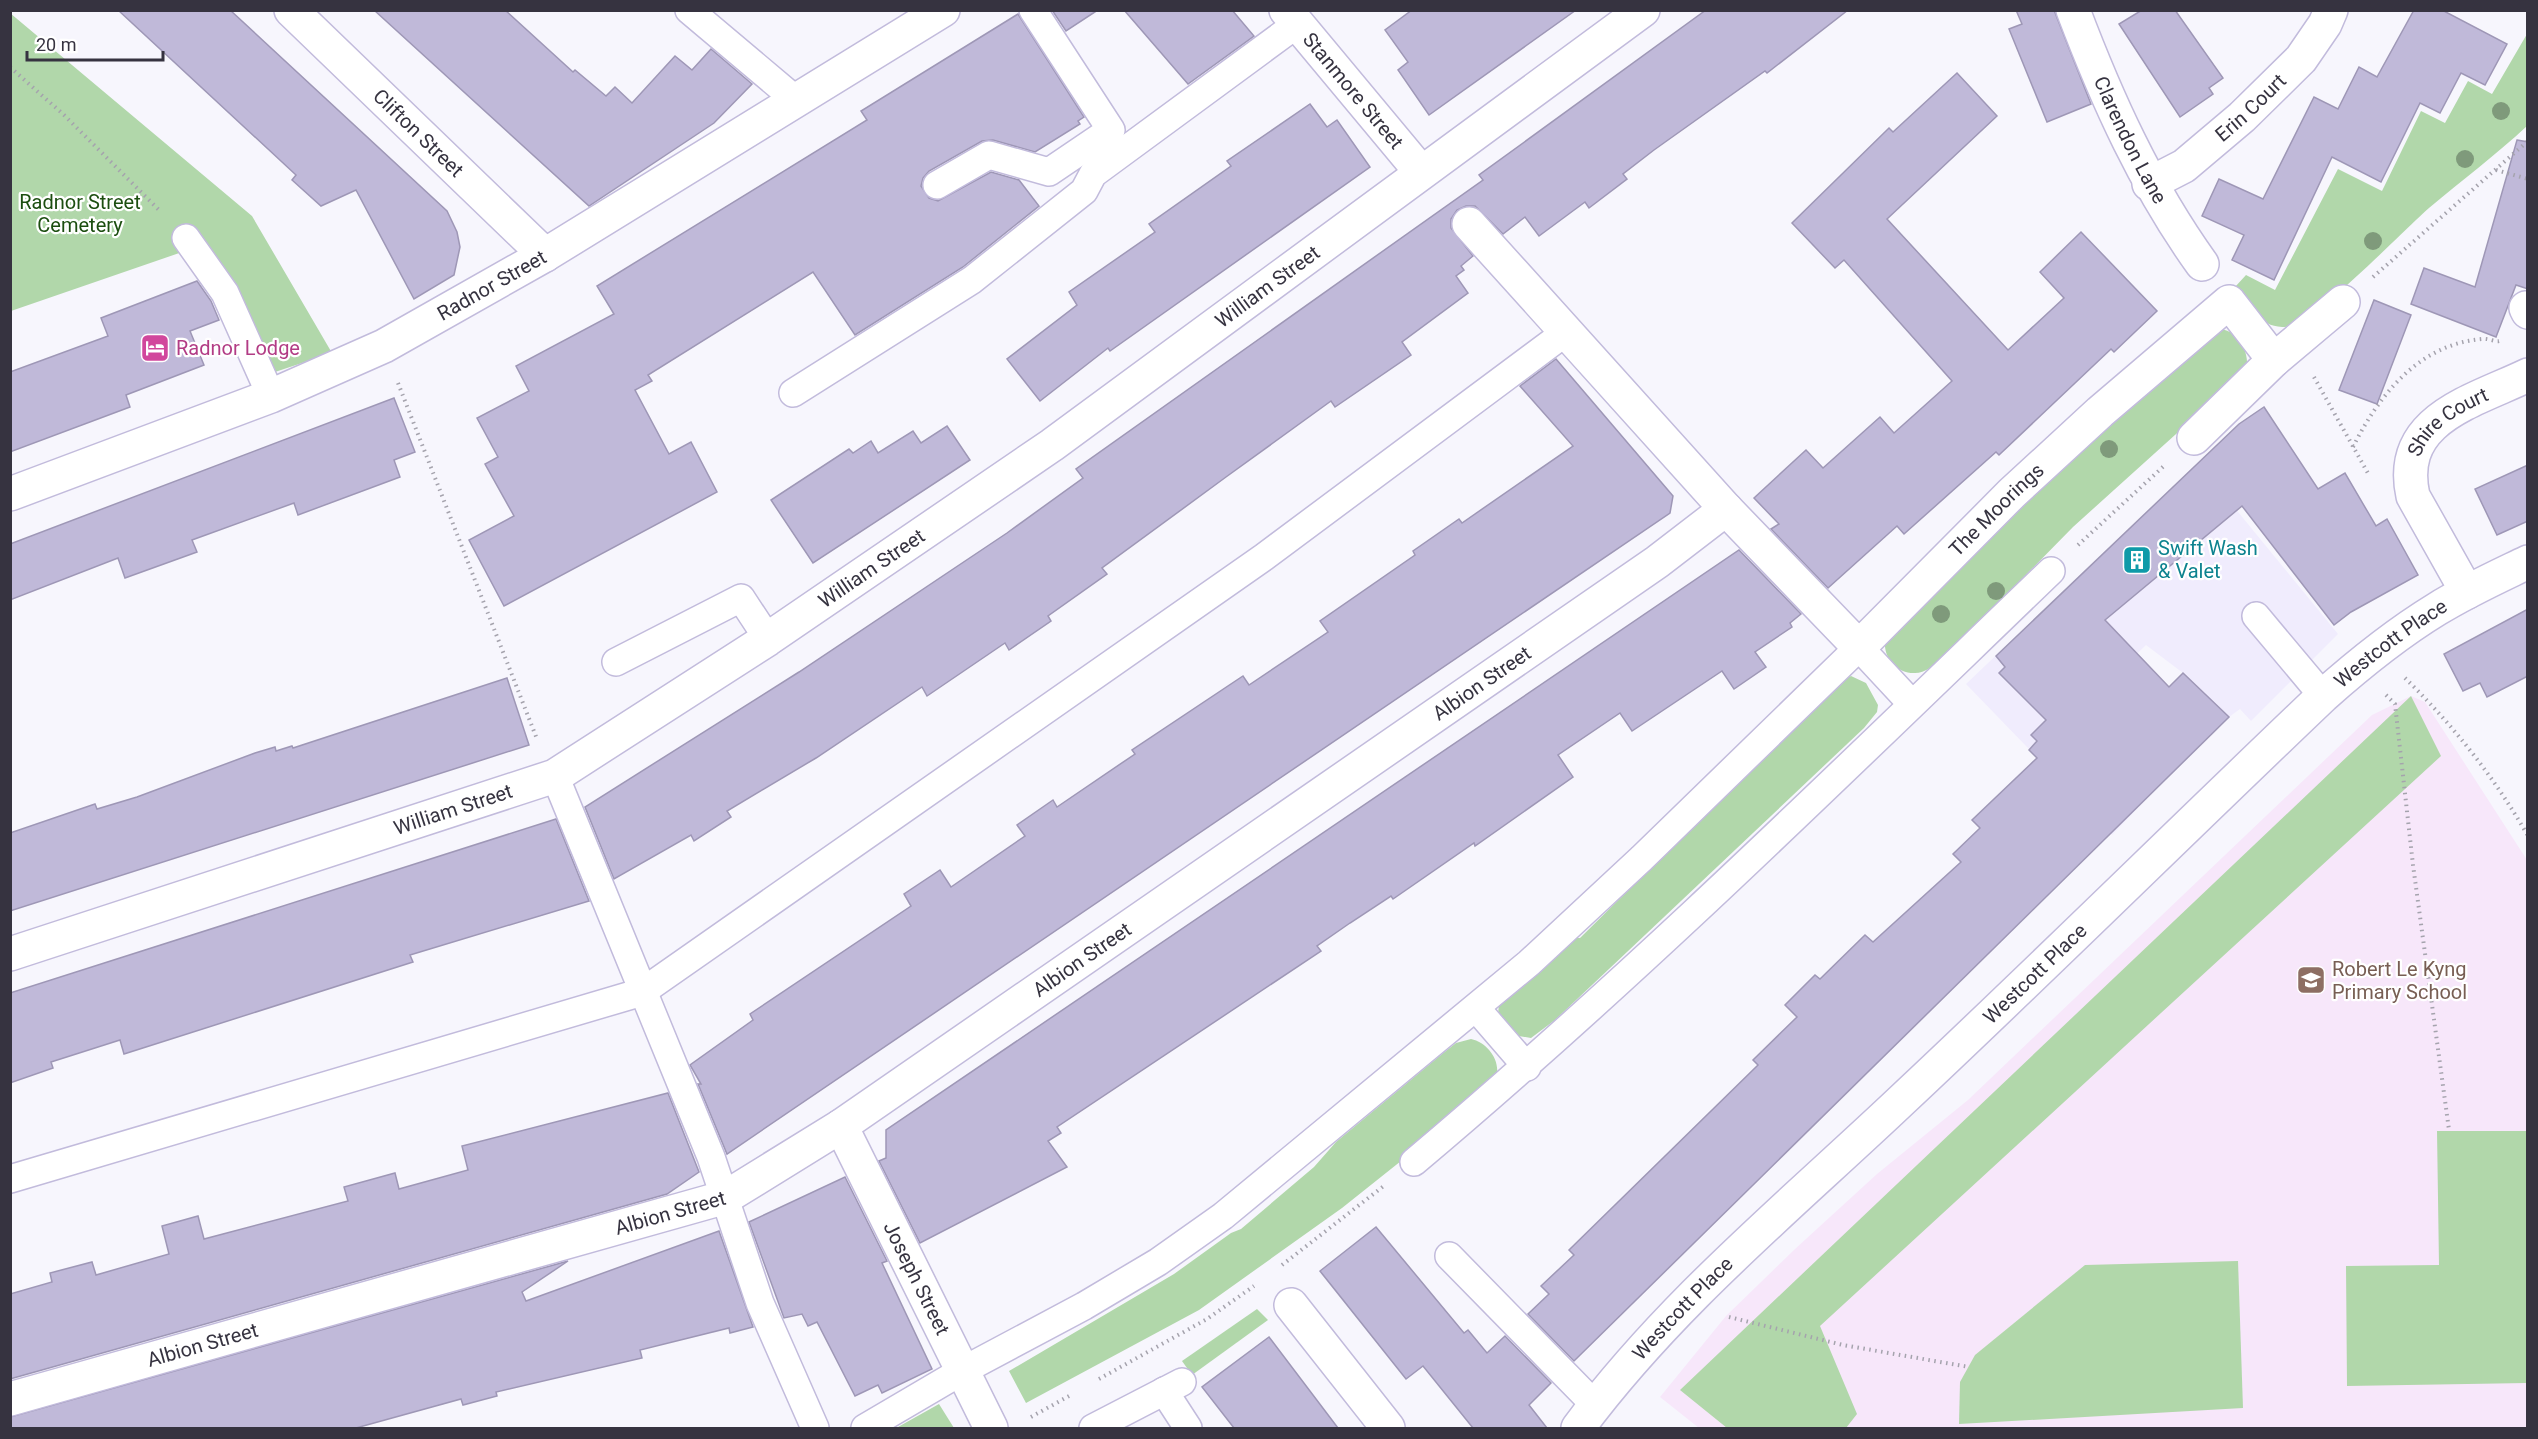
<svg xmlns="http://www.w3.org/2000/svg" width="2538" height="1439" viewBox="0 0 2538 1439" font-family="Roboto,sans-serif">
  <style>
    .built { fill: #f0ecfd }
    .education { fill: #f7e7fa }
    .green { fill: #b1d7aa }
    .building { fill: #c0b9d9; stroke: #9e97b6; stroke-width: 1.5 }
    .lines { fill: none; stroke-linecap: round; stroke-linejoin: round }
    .service-casing { stroke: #c2bbdc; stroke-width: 30 }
    .minor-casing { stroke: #c2bbdc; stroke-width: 36 }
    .secondary-casing { stroke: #c2bbdc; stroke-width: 36 }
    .path { stroke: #a5a3ad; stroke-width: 4; stroke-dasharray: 1.5 4.5; stroke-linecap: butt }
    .service { stroke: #fff; stroke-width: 27 }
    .minor { stroke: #fff; stroke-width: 33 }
    .secondary { stroke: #fff; stroke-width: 33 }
    .tree { fill: #7f9a7b }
    .labels { text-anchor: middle; stroke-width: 4.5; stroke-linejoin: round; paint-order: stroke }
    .street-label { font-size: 20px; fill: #363340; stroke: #fff }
    .park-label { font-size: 20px; fill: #1c4e10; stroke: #fff }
    .hotel-label { font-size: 20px; fill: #b23c85; stroke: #fff; text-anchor: start }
    .culture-label { font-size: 20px; fill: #0d838f; stroke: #fff; text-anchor: start }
    .education-label { font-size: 20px; fill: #785e54; stroke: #fff; text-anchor: start }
  </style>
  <rect width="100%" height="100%" fill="#f7f6fd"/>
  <!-- built -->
  <path class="built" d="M2198 463 2338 634 2251 721 2240 709 2229 717 2183 673 2146 645 2075 714 2153 792 2112 835 1966 684Z"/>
  <!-- education -->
  <path class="education" d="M2411 696 2425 702 2527 860V1428H1699L1660 1397 1726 1316 1795 1249 1877 1174 1968 1100 2372 715Z"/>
  <!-- green -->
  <g class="green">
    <path d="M10 13 252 216 332 353 275 372 188 250 11 311Z"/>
    <path d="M2527 34V126C2496 155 2462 180 2429 208 2403 231 2317 320 2290 326 2262 332 2250 306 2235 287L2246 275 2275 290 2338 169 2382 191 2421 111 2445 123 2468 81 2492 94Z"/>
    <path d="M2221 329C2240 332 2249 352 2247 370L2073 527 1942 660C1934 665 1925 673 1915 673 1894 674 1878 651 1888 633L2139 394Z"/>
    <path d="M1851 676 1866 683 1878 705 1877 712 1864 728 1555 1020 1531 1038 1513 1035 1498 1014 1499 1004 1572 938H1580L1838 683Z"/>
    <path d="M2411 696 2441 756 1820 1326 1857 1414 1846 1428H1727L1680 1390Z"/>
    <path d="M1471 1039C1486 1042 1499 1058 1497 1073L1401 1161 1342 1208 1199 1310 1026 1403 1009 1371 1174 1274 1231 1233 1241 1229 1314 1167 1336 1142 1442 1054 1456 1043Z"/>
    <path d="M2437 1131H2527V1383L2347 1386 2346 1266 2439 1265Z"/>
    <path d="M2238 1261 2243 1408 1959 1424 1960 1382 1975 1355 2085 1265Z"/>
    <path d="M1257 1309 1268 1320 1192 1375 1182 1361Z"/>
    <path d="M939 1404 954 1428H896L898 1427Z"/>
  </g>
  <!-- building -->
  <g class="building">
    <path d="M118 10H230L447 211 457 232 460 247 454 275 414 299 356 190 321 206 292 180 296 175Z"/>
    <path d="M374 10H505L573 72 575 70 606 96 615 87 632 103 675 56 692 70 711 49 752 84 714 123 589 206Z"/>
    <path d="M1052 10H1098L1066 31Z"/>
    <path d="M1124 10H1232L1254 36 1188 84Z"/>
    <path d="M1412 10H1576L1429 115 1398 70 1408 62 1385 30Z"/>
    <path d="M1706 10H1848L1767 73 1765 71 1654 150 1623 174 1627 179 1589 208 1585 202 1539 236 1525 217 1503 234 1475 206H1466L1457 210 1451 219V228L1473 256 1461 266 1464 270 1456 276 1468 293 1402 342 1411 355 1335 407 1331 401 1226 477 1102 568 1107 574 1048 616 1051 621 1009 650 1005 643 927 696 922 687 816 758 727 811 731 817 694 841 691 835 614 879 585 807 799 672 1007 533 1083 478 1076 469 1483 180 1479 175Z"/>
    <path d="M2016 10H2054L2091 104 2047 122 2009 29 2022 24Z"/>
    <path d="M2142 10H2175L2223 78 2209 88 2213 94 2180 117 2119 24Z"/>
    <path d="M2414 10H2442L2507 44 2485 85 2461 73 2440 113 2420 103 2381 182 2332 157 2274 280 2232 260 2244 235 2202 216 2219 179 2263 199 2314 97 2338 109 2359 67 2377 77Z"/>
    <path d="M1018 14 1084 117 1078 121 1080 124 1035 152 993 140 982 141 929 171 923 178 921 186 929 198 938 201 991 172 1019 180 1039 206 963 267 855 335 813 272 648 375 652 381 635 390 669 454 691 442 717 492 504 606 469 540 514 516 485 464 498 457 477 418 529 391 516 366 614 314 597 286 867 120 861 111Z"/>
    <path d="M1957 73 1997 116 1887 219 2008 350 2064 298 2040 272 2081 232 2157 311 2114 352 2111 349 1999 455 1996 452 1904 534 1897 526 1828 588 1771 529 1779 524 1754 498 1806 450 1823 468 1880 417 1894 433 1952 381 1844 260 1835 268 1792 223 1889 128 1893 132Z"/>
    <path d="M1310 104 1327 127 1337 120 1370 167 1110 351 1108 348 1040 401 1007 359 1077 305 1069 292 1155 232 1149 224 1231 166 1227 161Z"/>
    <path d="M2517 140 2528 142V289L2516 285 2496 337 2411 304 2424 268 2475 287Z"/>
    <path d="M197 281 211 301 219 320 190 331 204 365 126 395 130 407 10 452V372L108 336 101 318Z"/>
    <path d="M2374 300 2411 315 2377 404 2339 390Z"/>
    <path d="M1556 359 1673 496 1670 513 727 1154 698 1084H701L690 1065 753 1020 750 1014 911 906 904 894 940 870 951 887 1025 836 1017 825 1053 800 1057 807 1135 754 1132 750 1243 676 1249 685 1328 632 1320 621 1415 555 1413 551 1459 519 1462 523 1573 446 1520 386Z"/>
    <path d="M394 398 415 452 394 460 400 477 298 515 294 503 192 540 197 552 125 578 118 558 10 600V544Z"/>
    <path d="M2264 407 2318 489 2345 473 2376 526 2387 519 2418 575 2351 612 2334 625 2242 506 2105 620 2169 687 2183 673 2229 717 1574 1361 1528 1314 1549 1294 1541 1286 1574 1255 1569 1250 1758 1065 1753 1060 1797 1017 1785 1005 1815 975 1820 979 1865 935 1873 942 1961 862 1953 854 1980 828 1972 820 2037 758 2029 750 2037 741 2031 735 2046 720 1999 673 2005 667 1996 656 2239 424Z"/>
    <path d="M947 426 970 460 813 563 771 500 849 449 853 453 871 441 878 453 913 431 921 443Z"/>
    <path d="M2528 465V521L2497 535 2475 489Z"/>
    <path d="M1739 550 1801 614 1790 623 1792 627 1755 652 1766 667 1734 689 1722 671 1632 731 1620 713 1558 755 1573 777 1475 846 1474 843 1393 899 1391 896 1350 923 1317 946 1321 951 1057 1127 1061 1133 1048 1141 1067 1167 920 1243 879 1161 886 1158V1130Z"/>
    <path d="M2528 609V676L2487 697 2480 683 2463 691 2444 654Z"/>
    <path d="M507 678 529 745 10 911V833L95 804 97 809 137 797 255 753 275 747 276 751 292 746 293 748Z"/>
    <path d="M556 819 589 901 410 955 413 962 124 1054 120 1040 51 1062 53 1068 10 1083V993Z"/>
    <path d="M668 1093 699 1172 667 1194 10 1379V1294L52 1282 50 1273 92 1262 96 1275 169 1254 162 1226 198 1216 204 1239 348 1201 344 1187 395 1173 399 1189 468 1170 462 1146Z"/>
    <path d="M845 1177 887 1261 882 1263 932 1369 882 1393 878 1385 855 1396 817 1322 808 1326 802 1314 784 1318 749 1222Z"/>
    <path d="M1376 1227 1464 1333 1468 1330 1487 1353 1505 1336 1551 1383 1529 1405 1547 1428H1473L1423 1366 1406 1379 1320 1271Z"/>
    <path d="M719 1231 753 1327 730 1333 729 1328 640 1350 642 1358 496 1392 497 1396 463 1405 461 1399 356 1428H10V1417L568 1261 522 1292 526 1301Z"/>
    <path d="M1269 1337 1338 1428H1234L1202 1387Z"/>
  </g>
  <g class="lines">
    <!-- service casing -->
    <g class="service-casing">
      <g id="service">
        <path d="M689 10 797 101"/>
        <path d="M937 185 989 155 1049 172 1111 130 1033 10"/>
        <path d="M186 238 225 293 271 396"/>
        <path d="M793 393 972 280 1084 191 1093 174 1297 24"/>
        <path d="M2256 616 2323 696"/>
        <path d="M616 662 741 598 768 639"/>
        <path d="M555 776 711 1157 760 1303 815 1428"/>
        <path d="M1476 1008 1527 1067"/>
        <path d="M1414 1162C1635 976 1842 772 2051 571"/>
        <path d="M10 1179 642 992 1264 557 1566 332"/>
        <path d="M1449 1256 1595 1405"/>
        <path d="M1164 1391 1188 1428"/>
        <path d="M865 1428 962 1371 1084 1306 1158 1262 1223 1216 1529 963 1642 858 1859 647 1912 704"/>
        <path d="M1093 1428 1182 1382"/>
      </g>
    </g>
    <!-- minor casing -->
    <g class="minor-casing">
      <g id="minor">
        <path id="s1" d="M291 10 545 255"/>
        <path id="s2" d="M1286 10 1421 172"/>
        <path id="s3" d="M2073 10C2107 100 2146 186 2202 264"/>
        <path id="s4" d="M2149 184 2184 166 2242 117 2301 59 2325 24 2331 10"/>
        <path d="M2526 308 2528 312"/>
        <path d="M2194 438 2274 360 2343 302"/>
        <path id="s5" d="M10 494 271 396 384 346 545 255 943 10"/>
        <path id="s6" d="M1726 509 1859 647 2012 493 2100 412 2229 302 2274 360"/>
        <path id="s7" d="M2467 592 2413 496C2396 419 2472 402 2528 375"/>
        <path id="s8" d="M10 954 555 776 768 639 1052 445 1643 10"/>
        <path id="s9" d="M841 1126 991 1428"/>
        <path d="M1291 1305 1388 1428"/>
        <path id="s10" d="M10 1399 726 1197 841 1126 1657 562 1726 509 1469 224"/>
      </g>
    </g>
    <!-- secondary casing -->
    <g class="secondary-casing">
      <g id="secondary">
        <path id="s11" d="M1578 1428C1670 1304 1790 1206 1902 1100 2044 967 2182 830 2323 696 2359 664 2396 634 2437 609 2466 591 2497 577 2528 562"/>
      </g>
    </g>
    <!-- path -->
    <g class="path">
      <path d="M10 67 64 115 160 211"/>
      <path d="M2496 170 2528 179"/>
      <path d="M2373 277 2528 141"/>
      <path d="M2314 377 2369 475"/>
      <path d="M398 383 537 739"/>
      <path d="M2353 447C2379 395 2419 344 2482 339 2488 338 2495 342 2499 341"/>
      <path d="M2078 545 2165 465"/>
      <path d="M2405 678C2453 725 2495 778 2528 836"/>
      <path d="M2386 695 2395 704 2413 865 2449 1130"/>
      <path d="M1282 1265 1385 1185"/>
      <path d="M1729 1317 1843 1345 1969 1367"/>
      <path d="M1099 1379 1207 1319 1254 1286"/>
      <path d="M1031 1417 1069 1396"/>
    </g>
    <!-- service -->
    <use href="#service" class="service"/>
    <!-- minor -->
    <use href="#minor" class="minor"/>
    <!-- secondary -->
    <use href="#secondary" class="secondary"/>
  </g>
  <!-- trees -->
  <g class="tree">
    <circle cx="2501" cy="111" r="9"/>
    <circle cx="2465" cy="159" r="9"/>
    <circle cx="2373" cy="241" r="9"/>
    <circle cx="2109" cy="449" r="9"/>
    <circle cx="1996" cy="591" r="9"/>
    <circle cx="1941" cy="614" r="9"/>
  </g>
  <!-- icons -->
  <defs>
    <g id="hotel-square" transform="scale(1.5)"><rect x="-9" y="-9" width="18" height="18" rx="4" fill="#d1479c" stroke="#fff"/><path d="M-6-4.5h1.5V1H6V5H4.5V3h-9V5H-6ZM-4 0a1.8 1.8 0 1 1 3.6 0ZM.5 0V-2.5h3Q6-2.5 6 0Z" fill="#fff"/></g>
    <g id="building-square" transform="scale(1.5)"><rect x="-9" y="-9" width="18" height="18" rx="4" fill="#0f9aa8" stroke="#fff"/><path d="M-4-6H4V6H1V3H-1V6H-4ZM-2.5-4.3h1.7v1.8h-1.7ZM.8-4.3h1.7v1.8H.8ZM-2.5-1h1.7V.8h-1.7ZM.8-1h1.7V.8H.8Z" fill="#fff"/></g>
    <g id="school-square" transform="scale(1.5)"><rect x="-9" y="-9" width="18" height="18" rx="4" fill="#8d6e63" stroke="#fff"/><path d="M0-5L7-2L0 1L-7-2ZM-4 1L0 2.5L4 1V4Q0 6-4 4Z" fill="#fff"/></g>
  </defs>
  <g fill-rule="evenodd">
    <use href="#hotel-square" x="155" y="348"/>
    <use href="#building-square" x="2137" y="560"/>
    <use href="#school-square" x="2311" y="980"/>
  </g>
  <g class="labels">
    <!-- street labels -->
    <g class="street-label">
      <text dy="7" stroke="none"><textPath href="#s2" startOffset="105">Stanmore Street</textPath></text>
      <text dy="7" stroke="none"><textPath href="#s4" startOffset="128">Erin Court</textPath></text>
      <text dy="7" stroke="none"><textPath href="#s1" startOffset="177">Clifton Street</textPath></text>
      <text dy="7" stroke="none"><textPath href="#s3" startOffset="142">Clarendon Lane</textPath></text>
      <text dy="7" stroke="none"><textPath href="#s5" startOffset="526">Radnor Street</textPath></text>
      <text dy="7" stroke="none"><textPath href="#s8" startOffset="1438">William Street</textPath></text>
      <text dy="7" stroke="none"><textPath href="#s7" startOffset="201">Shire Court</textPath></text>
      <text dy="7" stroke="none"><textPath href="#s6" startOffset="386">The Moorings</textPath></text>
      <text dy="7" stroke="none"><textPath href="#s8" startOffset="952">William Street</textPath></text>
      <text dy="7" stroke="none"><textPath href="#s11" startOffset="1131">Westcott Place</textPath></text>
      <text dy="7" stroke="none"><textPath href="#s10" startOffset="1658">Albion Street</textPath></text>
      <text dy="7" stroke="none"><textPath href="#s8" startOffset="466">William Street</textPath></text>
      <text dy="7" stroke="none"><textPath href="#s10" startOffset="1172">Albion Street</textPath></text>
      <text dy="7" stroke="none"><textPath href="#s11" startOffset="645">Westcott Place</textPath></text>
      <text dy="7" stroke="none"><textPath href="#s10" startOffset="686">Albion Street</textPath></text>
      <text dy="7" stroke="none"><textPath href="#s9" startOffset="170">Joseph Street</textPath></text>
      <text dy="7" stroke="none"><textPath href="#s11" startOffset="159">Westcott Place</textPath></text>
      <text dy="7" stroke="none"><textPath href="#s10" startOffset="200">Albion Street</textPath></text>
    </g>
    <!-- park labels -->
    <g class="park-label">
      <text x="80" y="209">Radnor Street<tspan x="80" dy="23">Cemetery</tspan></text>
    </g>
    <!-- hotel labels -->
    <g class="hotel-label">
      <text x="176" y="355">Radnor Lodge</text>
    </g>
    <!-- culture labels -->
    <g class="culture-label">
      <text x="2158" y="555">Swift Wash<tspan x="2158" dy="23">&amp; Valet</tspan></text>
    </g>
    <!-- education labels -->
    <g class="education-label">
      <text x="2332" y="976">Robert Le Kyng<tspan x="2332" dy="23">Primary School</tspan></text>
    </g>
  </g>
  <!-- border -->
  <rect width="2538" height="1439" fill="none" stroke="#363340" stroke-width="24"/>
  <!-- scale -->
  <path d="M27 51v9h136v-9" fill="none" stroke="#363340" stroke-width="3"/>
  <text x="36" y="51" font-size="18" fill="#363340" stroke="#ffffff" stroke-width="4.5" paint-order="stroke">20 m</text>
</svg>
